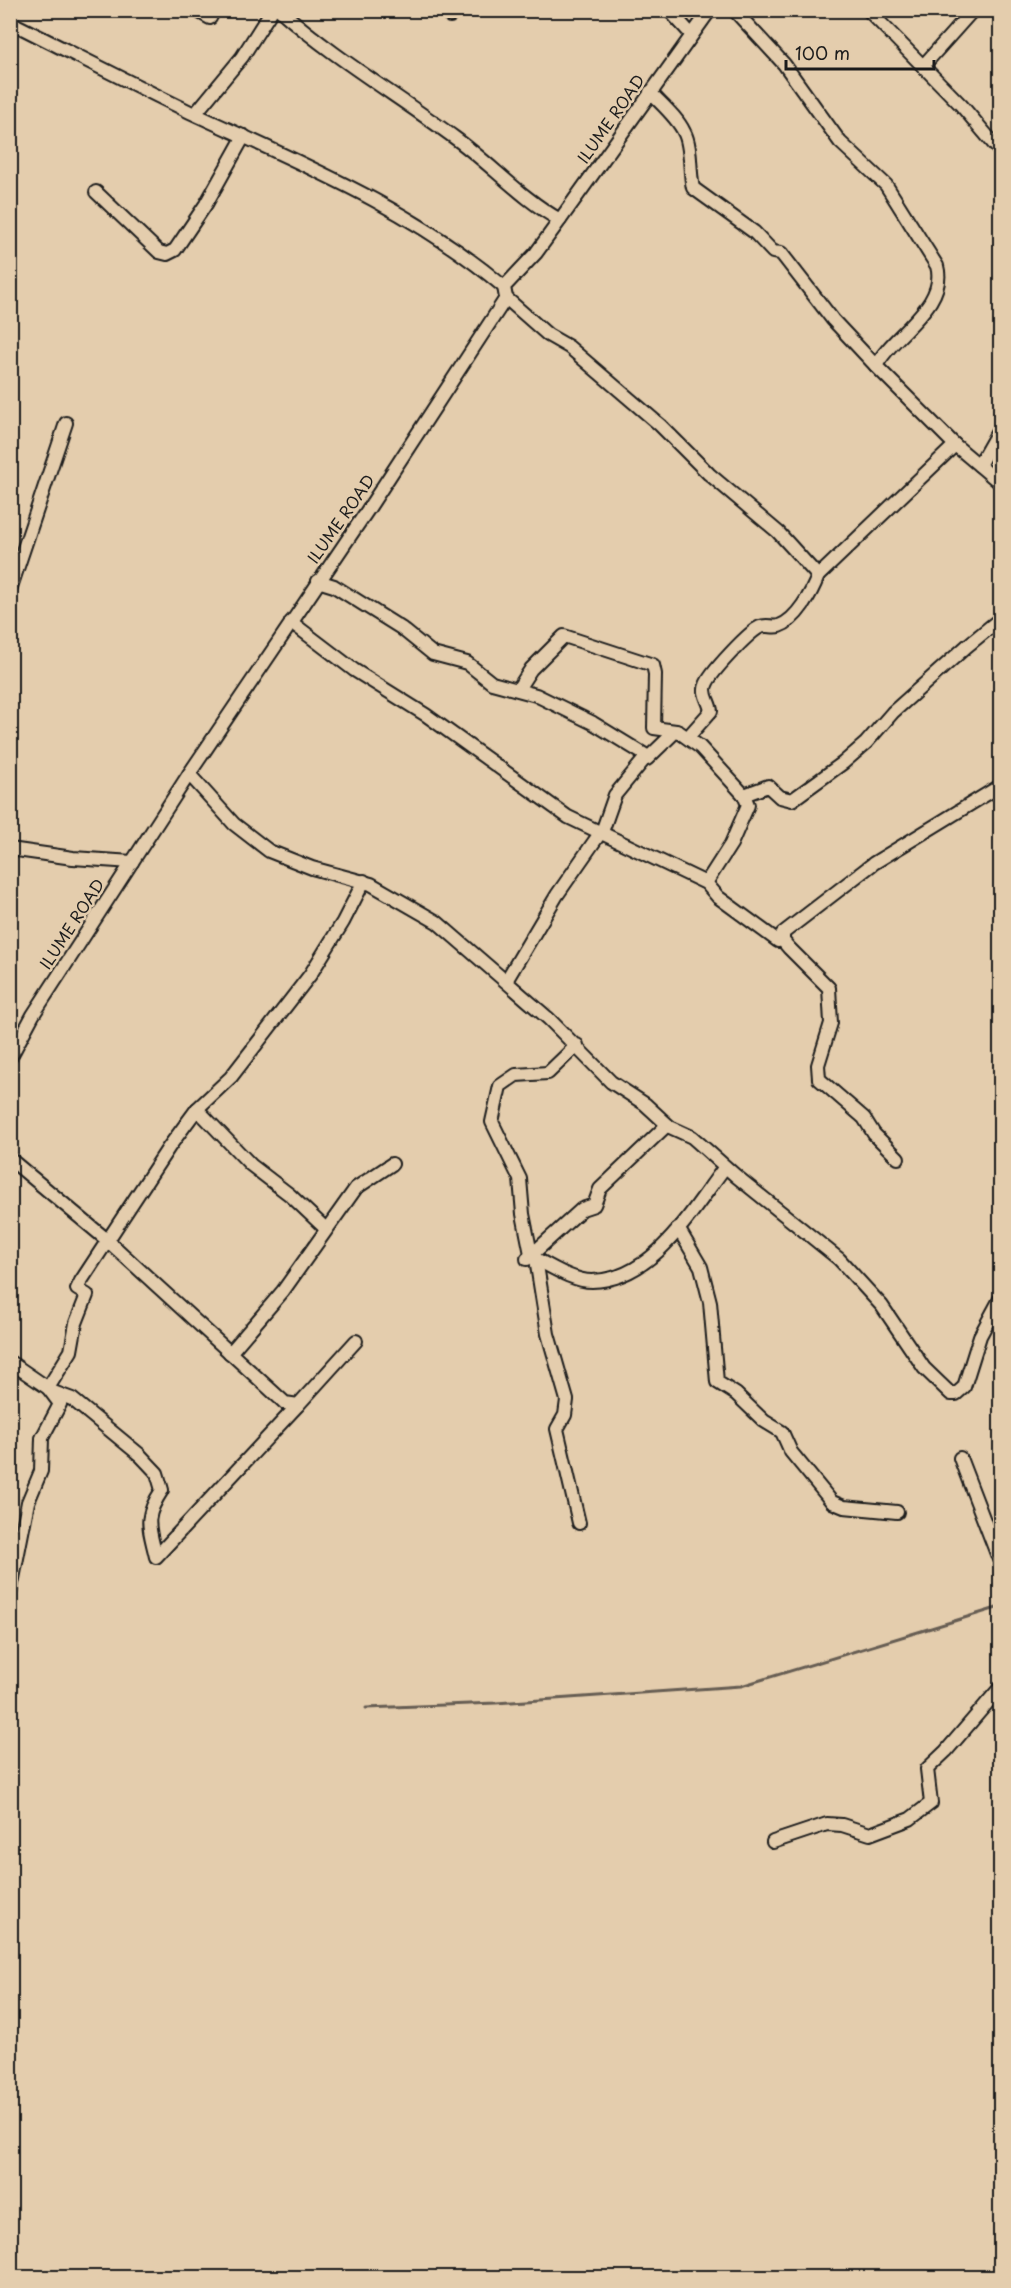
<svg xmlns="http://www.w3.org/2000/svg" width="1011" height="2288" viewBox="0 0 1011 2288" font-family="'Playpen Sans',sans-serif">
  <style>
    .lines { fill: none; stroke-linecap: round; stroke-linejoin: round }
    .stream { stroke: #665d52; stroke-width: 3 }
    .minor-casing { stroke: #1c1c1c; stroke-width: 16 }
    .minor { stroke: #e4cdad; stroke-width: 12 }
    .labels { text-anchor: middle; stroke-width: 5; stroke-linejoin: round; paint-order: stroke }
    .street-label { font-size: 16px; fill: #1c1c1c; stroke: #e4cdad }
  </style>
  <rect width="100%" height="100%" fill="#e4cdad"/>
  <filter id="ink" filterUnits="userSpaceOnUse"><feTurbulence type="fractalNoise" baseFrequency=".0167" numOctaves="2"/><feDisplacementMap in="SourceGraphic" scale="12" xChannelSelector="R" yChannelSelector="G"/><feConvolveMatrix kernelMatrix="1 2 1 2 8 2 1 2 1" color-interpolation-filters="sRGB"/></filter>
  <g filter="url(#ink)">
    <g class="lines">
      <!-- stream -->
      <path class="stream" d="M366 1708 496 1703 741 1686 1000 1607"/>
      <!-- minor casing -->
      <g class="minor-casing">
        <g id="minor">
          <path d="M196 10 210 18 214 10"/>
          <path d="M280 10C334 58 397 95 455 138 491 164 522 199 560 220"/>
          <path d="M444 10 450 16"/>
          <path d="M669 10 691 34"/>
          <path d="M734 10 784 64 840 142 886 185 937 266C948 306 892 334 876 366L955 445 1000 483"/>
          <path d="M868 10 961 105 1000 151"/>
          <path d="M10 22C70 52 130 83 190 112 300 163 411 208 504 287"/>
          <path d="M923 66 973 10"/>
          <path d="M650 92C661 104 677 117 684 132 692 146 689 171 693 188L754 232 773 252 781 253 833 320 876 366"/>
          <path d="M195 114 242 57 272 10"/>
          <path d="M96 192 159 252 167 254 175 250 206 204 244 136"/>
          <path d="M506 298 548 335 569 347 660 425 709 474 778 532 818 576 955 445"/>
          <path d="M979 465 1000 428"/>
          <path d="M318 581 334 586 401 628 433 654 467 663 492 683 536 695 593 723 647 756 615 795 603 829 557 895 506 981"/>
          <path d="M10 590 66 423"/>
          <path d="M291 622 354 670 426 715 568 817 706 883 718 897 778 941"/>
          <path d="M518 689 531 669 564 636 653 665 655 674 654 728 676 731"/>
          <path d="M688 737 711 711C710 702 702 694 706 685 710 673 749 632 760 627 767 624 773 628 779 626 797 620 812 592 818 576"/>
          <path d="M647 759 676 731 679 732 700 747 744 795 768 786 780 797 792 800 843 763 866 743 893 712 967 646 1000 619"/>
          <path d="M189 774 234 824 269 851 312 868 371 884 437 922 549 1019 611 1082 645 1104 670 1127 692 1137 736 1176 839 1259 882 1306 924 1368 951 1394H956L964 1387 980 1336 1000 1299"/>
          <path d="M10 849 73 858 132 862"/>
          <path d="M706 883 731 844 748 805 744 795"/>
          <path d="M577 1045 548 1073 516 1075 500 1086 492 1122 520 1179 523 1214 531 1254 536 1259 548 1334 567 1400 565 1415 557 1429 579 1523"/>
          <path d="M10 1058 33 1015 189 774 367 511 506 298 504 287 536 253 560 220 710 10"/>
          <path d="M197 1109 251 1165 290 1195 326 1229"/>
          <path d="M898 1158 874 1134 864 1118 819 1079 818 1065 831 1023 829 988 789 948 783 941V933L874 863 1000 786"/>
          <path d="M10 1159 107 1240 285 1403 298 1405 356 1341"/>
          <path d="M678 1228 701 1267 710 1302 717 1382 736 1394 764 1421 782 1432 791 1452 832 1502 844 1507 897 1512"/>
          <path d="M527 1259 582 1209 594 1205 600 1189 664 1128"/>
          <path d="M536 1259C552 1267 573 1281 592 1281 654 1280 692 1210 725 1167"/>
          <path d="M230 1353 283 1291 356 1188 392 1164"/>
          <path d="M10 1362 48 1388"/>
          <path d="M53 1392 72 1399 140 1455 157 1473 162 1490C143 1519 149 1526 156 1557L298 1405"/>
          <path d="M960 1458 1000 1562"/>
          <path d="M10 1594 28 1502 41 1471 42 1438 60 1404 48 1388 71 1351 76 1323 87 1295 77 1289 81 1281 169 1147 197 1109 231 1077 310 975 343 922 364 881"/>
          <path d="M773 1842 827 1824 842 1825 870 1834 910 1819 931 1803 927 1769 946 1751 1000 1688"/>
        </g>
      </g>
      <!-- minor -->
      <use href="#minor" class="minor"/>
    </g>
  </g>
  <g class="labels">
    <!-- street labels -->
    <g class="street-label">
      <text transform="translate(611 119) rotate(-55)" y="6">ILUME ROAD</text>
      <text transform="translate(341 519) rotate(-55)" y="6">ILUME ROAD</text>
      <text transform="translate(72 924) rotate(-57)" y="6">ILUME ROAD</text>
    </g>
  </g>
  <!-- margin -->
  <rect width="1011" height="2288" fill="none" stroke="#e4cdad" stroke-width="36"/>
  <rect x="18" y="18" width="975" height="2252" fill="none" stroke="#1c1c1c" stroke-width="2" filter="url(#ink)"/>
  <!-- scale -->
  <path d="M786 60v9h148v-9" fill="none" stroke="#1c1c1c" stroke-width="3"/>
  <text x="795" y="60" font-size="18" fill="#1c1c1c" stroke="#e4cdad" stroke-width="4.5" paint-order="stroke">100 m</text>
</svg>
